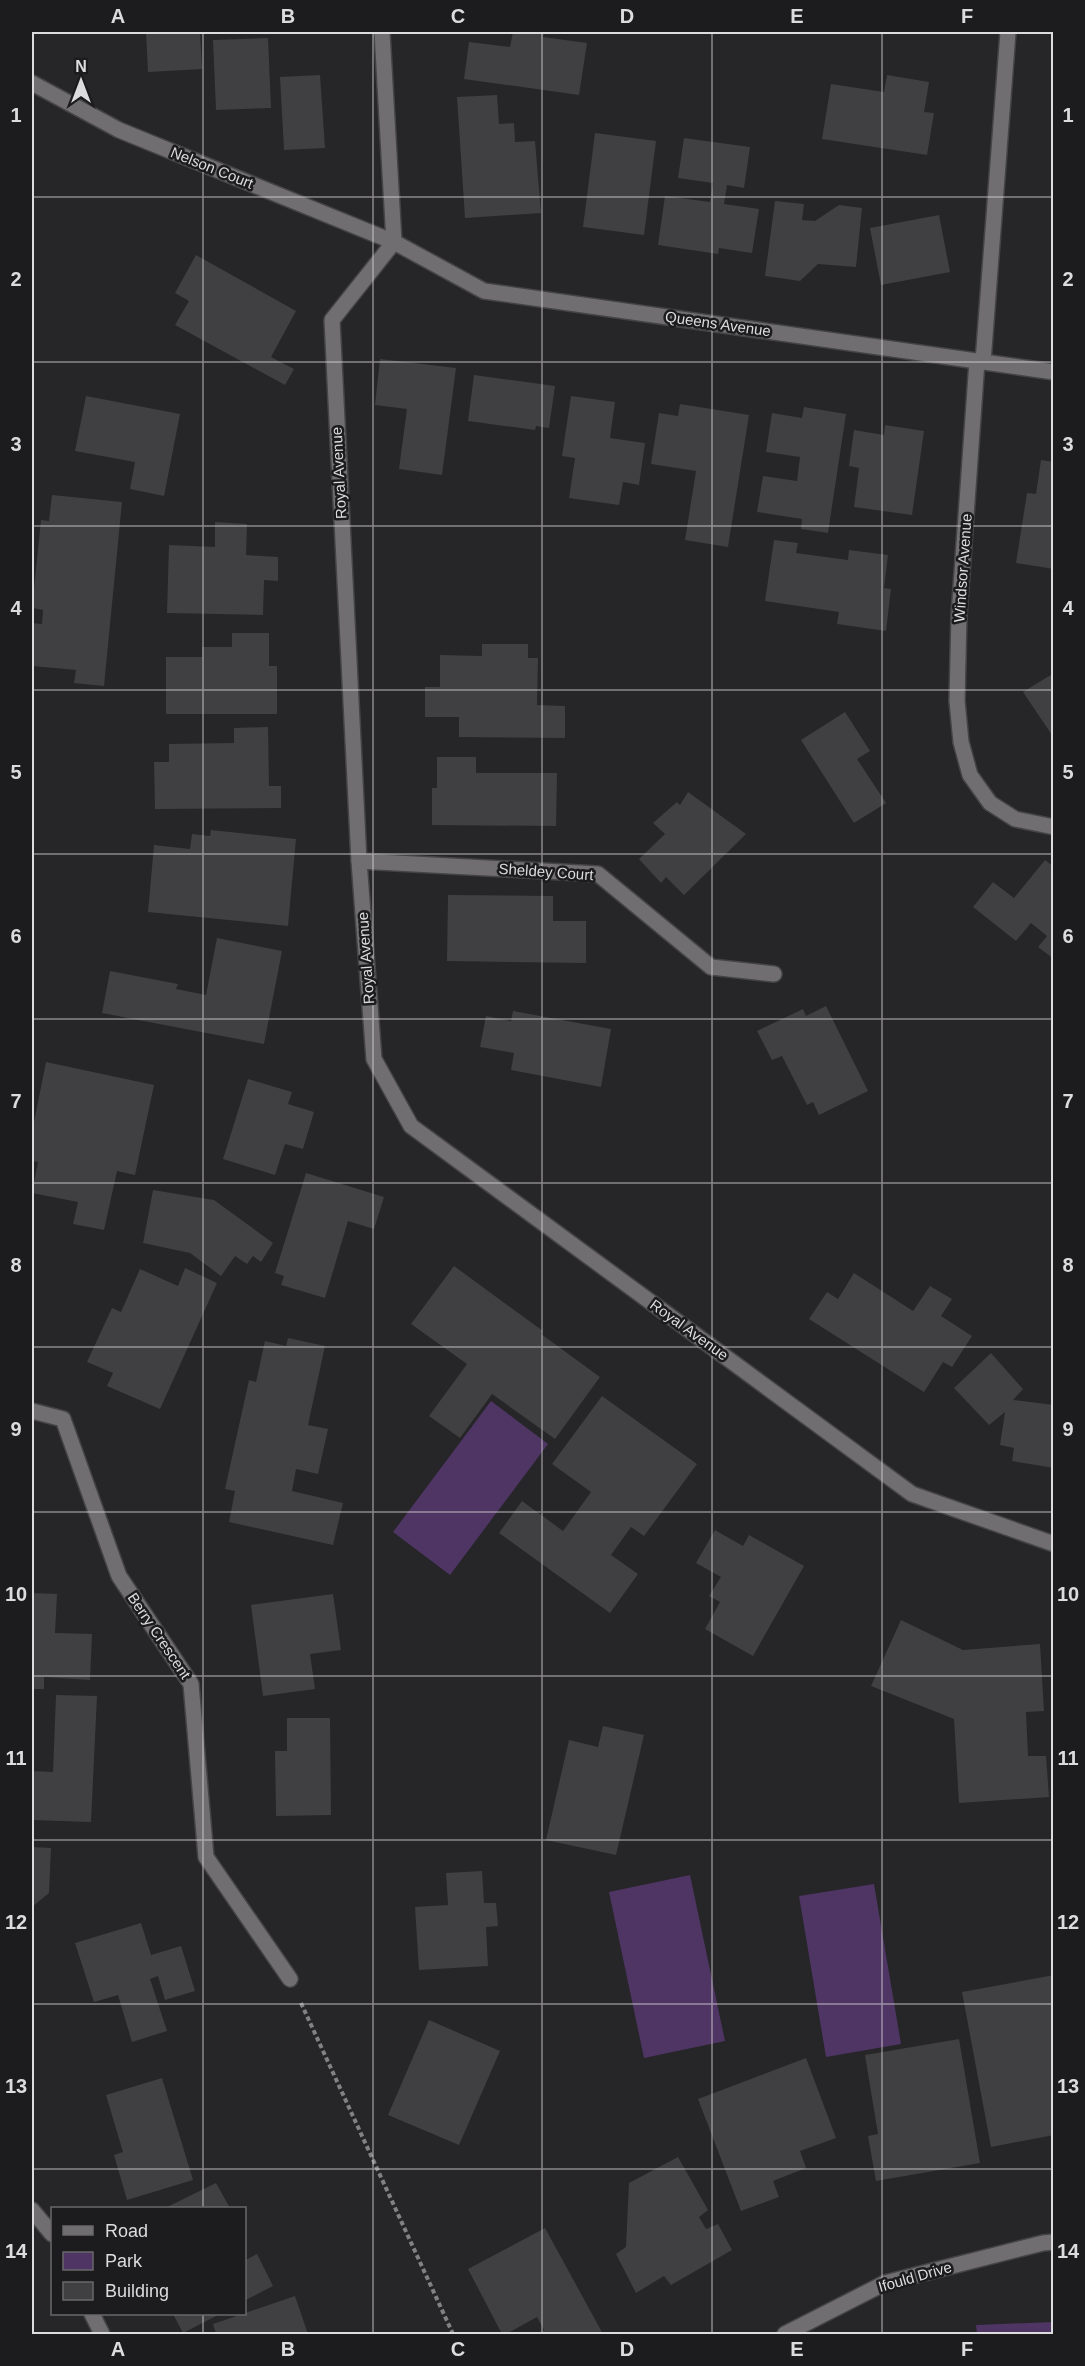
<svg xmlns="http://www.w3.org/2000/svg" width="1085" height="2366" viewBox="0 0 1085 2366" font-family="Arial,sans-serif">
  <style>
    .green { fill: #4e3564 }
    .building { fill: #403f41 }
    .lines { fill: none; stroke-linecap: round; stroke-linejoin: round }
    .minor-casing { stroke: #444345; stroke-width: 18 }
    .path { stroke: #828183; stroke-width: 4; stroke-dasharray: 4.5 3; stroke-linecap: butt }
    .minor { stroke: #706e71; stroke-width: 15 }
    .grid { fill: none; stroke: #dcdbdd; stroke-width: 1.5; stroke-opacity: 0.55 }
    .labels { text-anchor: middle; stroke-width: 5; stroke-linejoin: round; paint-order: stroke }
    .street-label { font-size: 15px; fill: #dcdbdd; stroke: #1c1b1e }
    .neatline { fill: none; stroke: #dcdbdd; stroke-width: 2 }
    .grid-label { font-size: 20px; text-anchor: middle; font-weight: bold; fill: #dcdbdd }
  </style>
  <rect width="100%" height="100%" fill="#262527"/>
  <!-- green -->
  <g class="green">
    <path d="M491 1401 548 1444 450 1575 393 1532Z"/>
    <path d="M690 1875 725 2041 644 2058 609 1892Z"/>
    <path d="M874 1884 901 2044 826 2057 799 1896Z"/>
    <path d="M1053 2322V2334H977L976 2325Z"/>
  </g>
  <!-- building -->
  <g class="building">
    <path d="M146 32H200L202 69 148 72Z"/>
    <path d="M513 32H544L543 37 587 43 579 95 464 79 469 42 510 47Z"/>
    <path d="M268 38 271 108 216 110 213 40Z"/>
    <path d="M320 75 325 148 284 150 280 77Z"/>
    <path d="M887 75 929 82 924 112 934 113 927 155 822 139 831 84 884 92Z"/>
    <path d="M497 95 499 124 514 123 515 142 535 141 541 213 465 218 457 97Z"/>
    <path d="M595 133 656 141 644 235 583 227Z"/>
    <path d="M684 138 750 147 744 188 727 185 724 204 759 209 752 253 719 248 718 254 658 245 665 196 710 202 713 183 678 178Z"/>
    <path d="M775 201 804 204 802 220 815 221 839 205 862 208 856 267 818 264 800 281 765 276Z"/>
    <path d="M939 215 950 272 881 285 870 228Z"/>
    <path d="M196 255 296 311 271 357 294 369 285 385 175 325 189 301 175 293Z"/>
    <path d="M380 359 456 368 442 475 399 469 407 409 375 405Z"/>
    <path d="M474 375 555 386 549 428 536 426 535 430 468 421Z"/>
    <path d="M86 396 180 414 164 496 130 489 135 462 75 451Z"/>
    <path d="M571 396 615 402 610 438 645 443 639 485 623 482 619 505 569 498 575 458 562 456Z"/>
    <path d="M680 404 749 415 728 547 685 540 696 471 651 464 659 413 678 416Z"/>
    <path d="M804 407 846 414 828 533 801 529 802 519 757 512 763 476 797 481 800 457 766 452 772 413 802 418Z"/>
    <path d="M885 425 924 431 912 515 854 507 859 468 849 466 854 430 884 435Z"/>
    <path d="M1041 460 1054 462V569L1016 563 1027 493 1036 494Z"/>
    <path d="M52 495 122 502 104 686 74 683 76 670 32 666V623L42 624 43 610 32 608 41 520 49 521Z"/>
    <path d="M215 522 247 524 246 555 278 557V581L264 580 263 615 167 613 169 545 215 547Z"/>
    <path d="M774 540 798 543 796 553 848 560 849 550 888 555 884 588 891 589 886 631 837 624 839 612 765 601Z"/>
    <path d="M232 633H269V666H277V714H166V657H202V647H232Z"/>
    <path d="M482 644H528V658H538L537 705 565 706V738L459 737V717H425V687H440V655L482 656Z"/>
    <path d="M1054 673V738L1023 692Z"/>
    <path d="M845 712 870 751 857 759 886 803 854 823 801 740Z"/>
    <path d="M268 727 269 786H281V808L155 809 154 762H169V744L234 743V728Z"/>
    <path d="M437 757H476V773H557L556 826 432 825V788H437Z"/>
    <path d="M688 792 746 834 684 895 666 877 661 883 639 859 665 834 653 823 677 802 680 805Z"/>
    <path d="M211 830 296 839 288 926 148 912 154 845 190 849 192 834 210 836Z"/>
    <path d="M1045 860 1054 867V959L1038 947 1047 936 1031 923 1016 941 973 907 993 882 1014 898Z"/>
    <path d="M448 895 553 896V921H586V963L447 961Z"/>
    <path d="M217 938 282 951 264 1044 102 1013 110 971 178 984 176 989 206 995Z"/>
    <path d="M826 1006 868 1091 819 1115 813 1102 807 1105 782 1056 772 1060 757 1031 803 1009 806 1016Z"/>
    <path d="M513 1011 611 1029 601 1087 511 1070 514 1053 480 1047 486 1016 511 1021Z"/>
    <path d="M46 1062 154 1085 135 1175 117 1171 104 1230 73 1224 78 1202 32 1193 38 1162 32 1161V1132Z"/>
    <path d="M248 1079 292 1092 288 1104 314 1112 303 1149 285 1144 275 1175 223 1159Z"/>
    <path d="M306 1173 384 1197 374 1229 348 1221 325 1298 281 1285 284 1276 275 1273Z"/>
    <path d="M153 1190 214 1200 273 1243 261 1262 253 1256 247 1264 235 1256 221 1276 190 1253 143 1243Z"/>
    <path d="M454 1266 543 1331 541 1334 600 1377 555 1439 492 1394 460 1438 429 1416 467 1364 411 1324Z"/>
    <path d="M185 1268 217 1283 160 1409 107 1386 113 1373 87 1362 112 1308 121 1312 140 1269 178 1286Z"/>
    <path d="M854 1273 913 1311 930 1286 952 1299 941 1316 972 1336 952 1367 943 1362 924 1392 809 1319 827 1292 838 1299Z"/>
    <path d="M288 1338 325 1346 308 1425 328 1429 318 1474 296 1469 292 1491 343 1503 333 1545 229 1522 235 1491 225 1489 249 1380 256 1382 265 1341 286 1346Z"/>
    <path d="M991 1353 1023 1389 1013 1400 1054 1405V1468L1012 1461 1014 1448 1000 1445 1005 1412 989 1425 954 1388Z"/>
    <path d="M602 1396 697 1464 644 1536 631 1527 611 1555 638 1574 610 1613 499 1533 522 1501 563 1531 591 1492 552 1464Z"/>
    <path d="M715 1530 743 1546 749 1535 804 1566 753 1656 705 1629 720 1602 709 1596 721 1577 696 1563Z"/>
    <path d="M32 1593 57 1594 55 1633 92 1634 90 1680 44 1677V1689H32Z"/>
    <path d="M333 1594 341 1650 310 1654 315 1689 263 1696 251 1605Z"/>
    <path d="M901 1620 963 1650 1040 1644 1044 1711 1026 1712 1028 1756H1046L1049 1797 959 1803 954 1719 871 1686Z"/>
    <path d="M56 1695 97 1696 91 1822 32 1820V1771L53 1772Z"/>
    <path d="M287 1718H330L331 1815 276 1816 275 1751H287Z"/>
    <path d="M603 1726 644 1735 616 1855 546 1840 569 1740 598 1747Z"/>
    <path d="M32 1847 51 1848 49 1893 32 1907Z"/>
    <path d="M482 1871 484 1903H496L498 1926 486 1927 488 1966 419 1970 415 1907 448 1905 446 1873Z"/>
    <path d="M141 1923 151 1955 181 1946 195 1991 165 2000 158 1976 150 1979 167 2031 132 2042 118 1995 94 2002 75 1943Z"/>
    <path d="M1054 1975V2135L991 2147 962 1992Z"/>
    <path d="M429 2020 500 2051 459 2145 388 2115Z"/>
    <path d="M959 2039 980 2163 876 2181 868 2136 878 2134 865 2055Z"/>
    <path d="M806 2058 836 2138 800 2151 806 2168 773 2181 779 2197 741 2211 698 2099Z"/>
    <path d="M162 2078 193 2180 127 2200 114 2155 123 2152 106 2095Z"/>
    <path d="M678 2157 708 2210 699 2217 706 2229 718 2224 732 2250 671 2285 664 2276 636 2293 616 2254 626 2247 629 2183Z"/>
    <path d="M216 2183 230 2208H165Z"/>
    <path d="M545 2228 603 2334H539L544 2330 537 2317 506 2334H502L468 2269Z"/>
    <path d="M257 2254 273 2286 244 2301V2261Z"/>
    <path d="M295 2296 308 2334H216L213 2324Z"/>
    <path d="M173 2314H220L183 2333Z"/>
  </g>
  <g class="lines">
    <!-- minor casing -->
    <g class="minor-casing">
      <g id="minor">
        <path d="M382 32 394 242 332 320 359 861 374 1059 411 1126 912 1494 1054 1544"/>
        <path d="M32 83 119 130 394 242 484 291 1054 372"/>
        <path d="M977 361 959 615 957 701 961 742 970 775 990 803 1015 819 1054 827"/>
        <path d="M983 362 1008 32"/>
        <path d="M359 861 598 874 711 967 774 974"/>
        <path d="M32 1411 63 1419 119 1576 191 1684 206 1857 290 1979"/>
        <path d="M32 2210 52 2234"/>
        <path d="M92 2314 102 2334"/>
        <path d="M785 2334 885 2283 1043 2243 1054 2242"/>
      </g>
    </g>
    <!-- path -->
    <path class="path" d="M301 2003 453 2334"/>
    <!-- minor -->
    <use href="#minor" class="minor"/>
  </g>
  <!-- grid -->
  <path class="grid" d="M203 32V2208M373 32V2334M542 32V2334M712 32V2334M882 32V2334M32 197H1054M32 362H1054M32 526H1054M32 690H1054M32 854H1054M32 1019H1054M32 1183H1054M32 1347H1054M32 1512H1054M32 1676H1054M32 1840H1054M32 2004H1054M32 2169H1054M203 2314V2334"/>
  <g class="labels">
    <!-- street labels -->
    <g class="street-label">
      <text transform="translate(212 168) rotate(22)" y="5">Nelson Court</text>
      <text transform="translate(718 324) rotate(8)" y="5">Queens Avenue</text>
      <text transform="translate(339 473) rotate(-93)" y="5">Royal Avenue</text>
      <text transform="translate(963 568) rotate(-86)" y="5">Windsor Avenue</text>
      <text transform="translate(546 872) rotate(4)" y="5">Sheldey Court</text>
      <text transform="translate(366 958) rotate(-94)" y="5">Royal Avenue</text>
      <text transform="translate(689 1330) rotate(36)" y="5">Royal Avenue</text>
      <text transform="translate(159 1636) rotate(56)" y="5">Berry Crescent</text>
      <text transform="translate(915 2277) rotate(-16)" y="5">Ifould Drive</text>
    </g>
  </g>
  <!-- border -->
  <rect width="1085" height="2366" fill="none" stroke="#1c1b1e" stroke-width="66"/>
  <!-- legend -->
  <rect x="51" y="2207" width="195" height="108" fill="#1c1b1e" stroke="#69686a" stroke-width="1.5"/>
  <rect x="63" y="2226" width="30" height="9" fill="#706e71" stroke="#69686a" stroke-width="1.5"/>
  <text x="105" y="2237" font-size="18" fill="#dcdbdd">Road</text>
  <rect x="63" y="2252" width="30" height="18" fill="#4e3564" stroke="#69686a" stroke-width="1.5"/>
  <text x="105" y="2267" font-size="18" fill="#dcdbdd">Park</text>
  <rect x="63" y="2282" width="30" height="18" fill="#403f41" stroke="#69686a" stroke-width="1.5"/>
  <text x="105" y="2297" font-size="18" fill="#dcdbdd">Building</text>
  <!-- north arrow -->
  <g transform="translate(81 81)" stroke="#1c1b1e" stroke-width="4.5" paint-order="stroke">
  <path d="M0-4.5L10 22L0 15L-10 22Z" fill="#dcdbdd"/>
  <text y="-9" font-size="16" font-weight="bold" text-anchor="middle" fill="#dcdbdd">N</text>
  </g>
  <rect x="33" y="33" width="1019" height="2300" class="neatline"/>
  <g class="grid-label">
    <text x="118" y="23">A</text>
    <text x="288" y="23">B</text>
    <text x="458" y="23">C</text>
    <text x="627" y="23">D</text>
    <text x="797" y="23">E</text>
    <text x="967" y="23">F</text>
    <text x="16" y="122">1</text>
    <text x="1068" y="122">1</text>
    <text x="16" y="286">2</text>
    <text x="1068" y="286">2</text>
    <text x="16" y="451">3</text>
    <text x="1068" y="451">3</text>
    <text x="16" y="615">4</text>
    <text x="1068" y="615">4</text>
    <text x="16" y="779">5</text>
    <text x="1068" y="779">5</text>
    <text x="16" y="943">6</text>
    <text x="1068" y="943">6</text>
    <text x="16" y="1108">7</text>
    <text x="1068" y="1108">7</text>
    <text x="16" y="1272">8</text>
    <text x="1068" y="1272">8</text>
    <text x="16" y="1436">9</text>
    <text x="1068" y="1436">9</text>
    <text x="16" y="1601">10</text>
    <text x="1068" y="1601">10</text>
    <text x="16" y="1765">11</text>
    <text x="1068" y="1765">11</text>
    <text x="16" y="1929">12</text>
    <text x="1068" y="1929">12</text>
    <text x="16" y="2093">13</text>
    <text x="1068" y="2093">13</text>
    <text x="16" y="2258">14</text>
    <text x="1068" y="2258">14</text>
    <text x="118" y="2356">A</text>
    <text x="288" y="2356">B</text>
    <text x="458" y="2356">C</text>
    <text x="627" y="2356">D</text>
    <text x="797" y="2356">E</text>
    <text x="967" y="2356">F</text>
  </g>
</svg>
